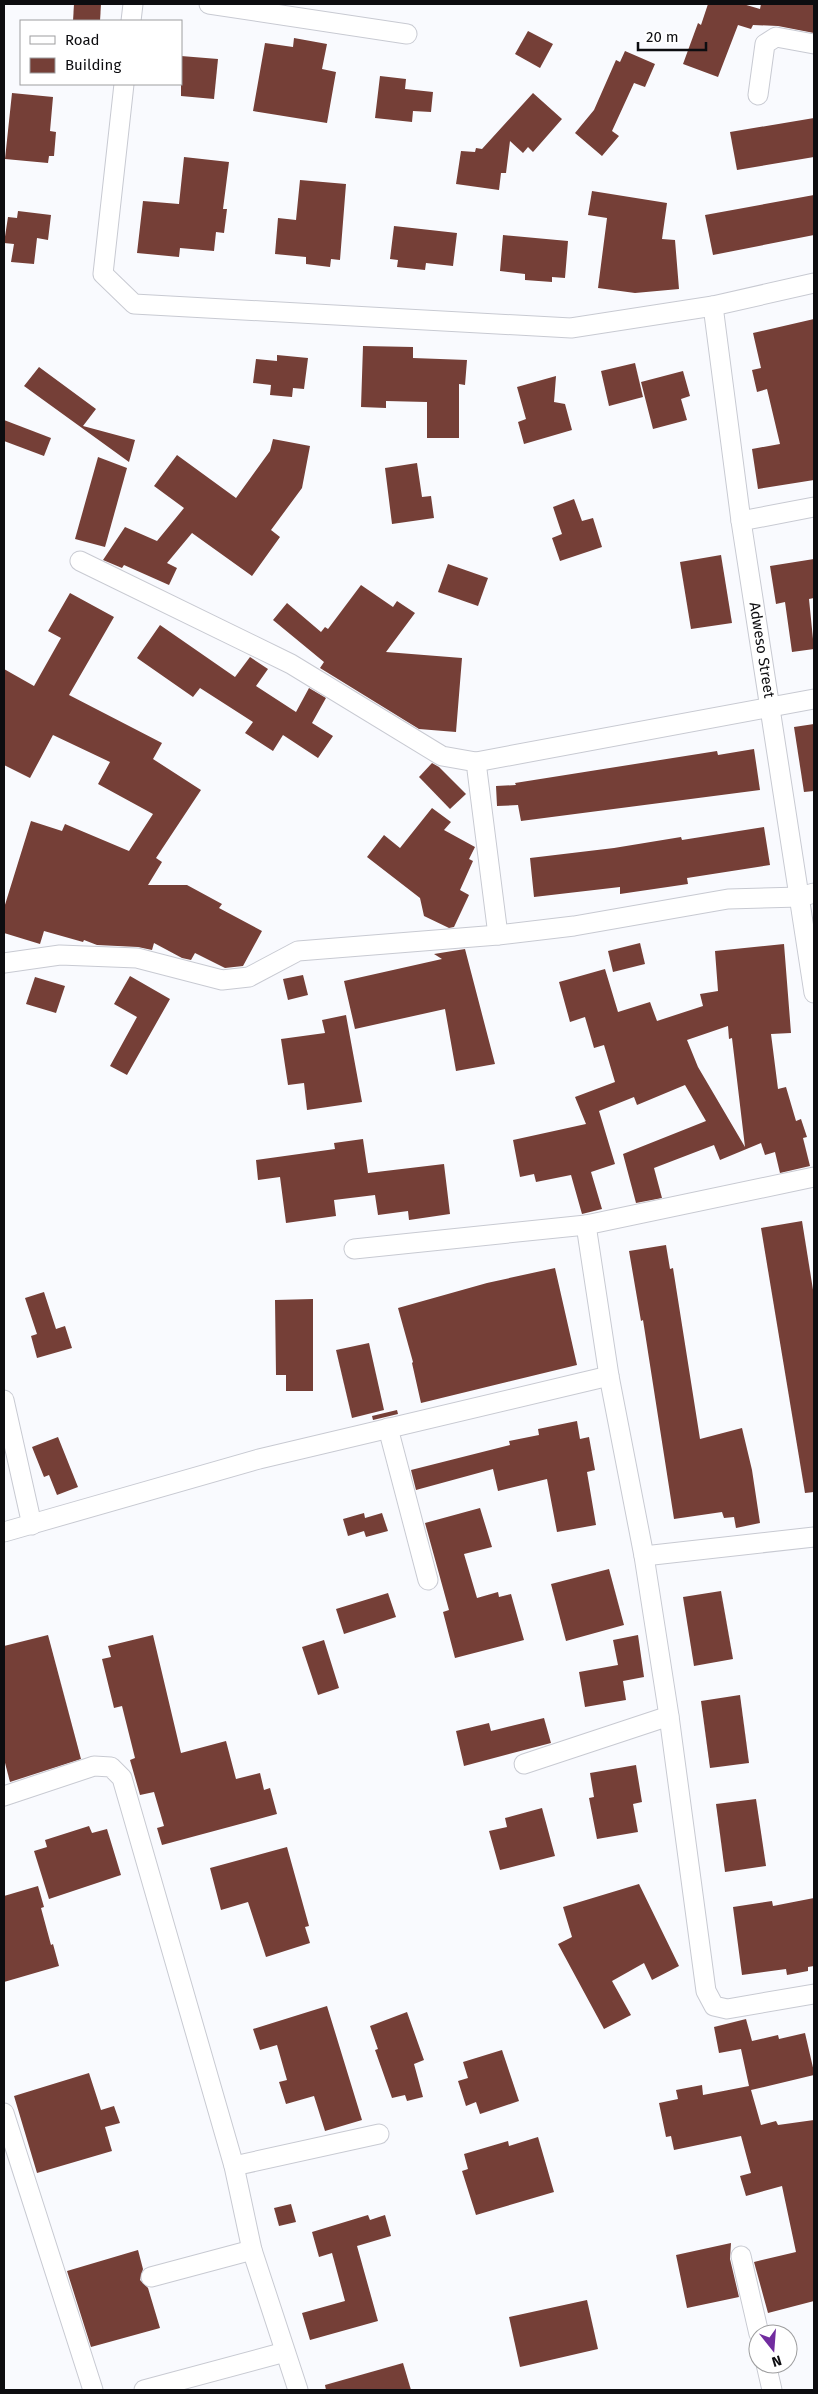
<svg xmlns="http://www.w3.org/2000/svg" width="818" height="2394" viewBox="0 0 818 2394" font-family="'Fira Sans',sans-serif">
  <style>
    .building { fill: #753f37; fill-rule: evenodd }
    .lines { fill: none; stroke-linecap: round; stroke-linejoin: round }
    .street-casing { stroke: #c8cad2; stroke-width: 21 }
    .street { stroke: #fff; stroke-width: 19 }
    .labels { text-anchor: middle; stroke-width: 5; stroke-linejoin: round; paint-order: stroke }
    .street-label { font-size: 15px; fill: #0d0d10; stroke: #fff }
  </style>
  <rect width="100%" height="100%" fill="#f9fafe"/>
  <!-- building -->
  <g class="building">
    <path d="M74 4H101L100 21H73Z"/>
    <path d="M708 4H743L760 9 761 4H814V33L778 26 753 25 751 29 738 25 718 77 683 64 698 23 701 25Z"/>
    <path d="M528 31 553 44 540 68 515 54Z"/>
    <path d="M294 38 327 44 322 69 336 72 327 123 253 111 265 43 293 47Z"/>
    <path d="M625 51 655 64 645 87 634 83 612 131 619 136 602 156 575 133 594 110 616 60 620 62Z"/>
    <path d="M181 56 218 59 214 99 181 96Z"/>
    <path d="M380 76 406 79 405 89 433 92 431 112 413 111 412 122 375 118Z"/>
    <path d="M12 93 53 97 50 131 56 132 54 156H49L48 163 5 159Z"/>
    <path d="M533 93 562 119 533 152 528 147 523 153 510 141 506 173H501L499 190 456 184 461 151 475 152 476 148 482 149Z"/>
    <path d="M814 118V157L737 170 730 132Z"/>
    <path d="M184 157 229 162 223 209H227L224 233 216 232 214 251 180 248 179 257 137 253 143 201 179 204Z"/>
    <path d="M300 180 346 184 340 260 331 259 330 267 306 264V257L275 254 278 218 296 220Z"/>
    <path d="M592 191 667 203 662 239 675 240 679 289 635 293 598 288 607 218 588 215Z"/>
    <path d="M814 195V235L713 255 705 215Z"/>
    <path d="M18 211 51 215 48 240 37 238 34 264 11 262 14 244 4 243 8 217 17 218Z"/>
    <path d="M394 226 457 233 453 266 426 263 425 270 397 267 398 260 390 259Z"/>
    <path d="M503 235 568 241 565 278 552 277V282L525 280V274L500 271Z"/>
    <path d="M814 319V480L758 489 752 449 780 444 767 389 757 392 752 370 761 368 753 333Z"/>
    <path d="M363 346 413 347V358L467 360 465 385 459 384V438H427V402L386 401V408L361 407Z"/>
    <path d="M277 355 308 358 304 389 293 388 292 397 270 395 271 385 253 383 256 359 277 361Z"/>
    <path d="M635 363 643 397 609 406 601 371Z"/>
    <path d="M39 367 96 409 83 426 135 440 129 462 24 386Z"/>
    <path d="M683 371 690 396 681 399 687 420 653 429 641 382Z"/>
    <path d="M556 376 554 402 565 404 572 430 524 444 518 422 526 419 517 387Z"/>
    <path d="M4 420 51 438 44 456 4 441Z"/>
    <path d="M273 439 310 446 302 488 271 530 280 537 252 576 192 533 167 563 177 568 169 585 124 565 122 568 103 560 125 527 157 541 184 508 154 486 177 455 236 498 270 451Z"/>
    <path d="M98 457 127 468 105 547 75 539Z"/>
    <path d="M417 463 422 497 431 496 434 518 392 524 385 468Z"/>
    <path d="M574 499 582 521 593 518 602 547 560 561 552 538 562 534 553 507Z"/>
    <path d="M721 555 732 623 691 629 680 562Z"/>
    <path d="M814 559V598L809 599 814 649 792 652 785 602 776 604 770 566Z"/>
    <path d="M448 564 488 578 478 606 438 592Z"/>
    <path d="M361 585 393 607 397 601 415 613 386 652 462 658 456 732 419 729 320 668 324 662 273 620 287 603 321 632 325 627 328 629Z"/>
    <path d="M70 593 114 617 69 695 162 743 153 759 201 790 156 858 162 862 148 885H187L222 904 219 908 262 931 243 966 225 968 195 953 191 960 182 958 154 943 152 950 138 947 97 945 84 940 83 942 44 931 40 944 4 933V908L31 821 62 831 65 824 129 851 153 814 98 784 110 762 53 735 30 778 4 765V669L34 686 61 638 48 631Z"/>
    <path d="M160 625 235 677 250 657 268 669 256 686 296 712 309 688 326 698 312 723 333 736 318 758 283 735 273 751 245 733 253 722 200 688 193 697 137 658Z"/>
    <path d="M814 724V791L804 792 794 727Z"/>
    <path d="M754 749 760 790 521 821 518 805 497 806 496 786 516 785 515 783 717 751 718 755Z"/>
    <path d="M432 763 439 767 466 794 450 809 419 777Z"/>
    <path d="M432 808 451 822 444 830 475 847 469 859 473 861 460 890 469 895 454 927 449 928 424 916 420 898 367 857 384 835 400 848Z"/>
    <path d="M764 827 770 865 687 878 688 884 620 894V887L534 897 530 858 614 848 681 837 682 840Z"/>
    <path d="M640 943 645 964 613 972 608 951Z"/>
    <path d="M784 944 791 1033 771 1034 778 1089 786 1087 796 1121 801 1119 807 1137 803 1138 810 1166 780 1173 775 1152 765 1155 761 1143 720 1160 714 1145 654 1168 662 1198 636 1203 623 1154 706 1121 685 1085 637 1105 634 1097 599 1111 615 1164 591 1172 602 1209 582 1214 571 1175 536 1182 534 1174 520 1177 513 1140 586 1124 575 1097 615 1082 604 1045 594 1048 585 1017 570 1022 559 982 605 969 618 1012 650 1002 657 1021 703 1006 700 994 718 991 715 951ZM728 1026 729 1039 732 1038 745 1147 698 1067 687 1040Z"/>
    <path d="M465 949 495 1064 456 1071 445 1009 355 1029 344 981 442 959 434 954Z"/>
    <path d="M303 975 308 995 288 1000 283 979Z"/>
    <path d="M130 976 170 999 127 1075 110 1066 137 1017 114 1004Z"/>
    <path d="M35 977 65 986 56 1013 26 1004Z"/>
    <path d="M346 1015 362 1102 307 1110 304 1083 288 1085 281 1039 325 1033 322 1020Z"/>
    <path d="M363 1139 368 1173 444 1164 450 1214 409 1220 408 1211 378 1215 375 1195 334 1200 336 1216 286 1223 280 1177 258 1180 256 1160 335 1149 334 1143Z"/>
    <path d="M802 1221 814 1296V1492L805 1493 761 1228Z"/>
    <path d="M666 1245 670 1269 673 1268 700 1439 742 1428 752 1470 760 1523 736 1528 734 1517 724 1518 722 1512 674 1519 643 1320 641 1321 629 1251Z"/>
    <path d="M555 1268 577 1365 421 1403 412 1363 413 1362 398 1308 487 1283Z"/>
    <path d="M44 1292 56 1329 65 1326 72 1348 37 1358 31 1336 37 1334 25 1298Z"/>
    <path d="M313 1299V1391H286V1375H276L275 1300Z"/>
    <path d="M369 1343 384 1410 352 1418 336 1350Z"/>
    <path d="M397 1410 398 1414 373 1420 372 1416Z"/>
    <path d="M577 1421 580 1439 589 1437 595 1470 587 1472 596 1525 557 1532 547 1479 498 1491 493 1469 416 1490 411 1470 510 1445 509 1441 539 1435 538 1429Z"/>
    <path d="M58 1437 78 1487 57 1495 49 1475 44 1477 32 1447Z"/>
    <path d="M480 1508 492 1547 464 1554 477 1598 498 1592 499 1597 511 1594 524 1640 455 1658 443 1612 449 1610 425 1523Z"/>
    <path d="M364 1513 365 1518 382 1513 388 1531 366 1537 364 1531 348 1536 343 1519Z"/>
    <path d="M609 1569 624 1625 566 1641 551 1584Z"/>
    <path d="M721 1591 733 1659 694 1666 683 1597Z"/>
    <path d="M388 1593 396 1617 344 1634 336 1609Z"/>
    <path d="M48 1635 81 1759 10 1782 4 1759V1646Z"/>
    <path d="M153 1635 181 1753 226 1741 236 1779 260 1773 264 1790 270 1788 277 1814 162 1845 157 1828 164 1826 154 1792 140 1795 130 1760 135 1758 122 1706 114 1708 102 1659 111 1657 108 1646Z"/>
    <path d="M638 1635 644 1677 623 1681 626 1700 585 1707 579 1672 618 1665 613 1640Z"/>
    <path d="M324 1640 339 1688 318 1695 302 1647Z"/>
    <path d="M740 1695 749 1763 710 1768 701 1701Z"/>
    <path d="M544 1718 551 1743 464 1766 456 1731 489 1723 491 1731Z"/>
    <path d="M636 1765 642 1802 633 1804 638 1832 597 1839 589 1798 594 1797 590 1773Z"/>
    <path d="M756 1799 766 1866 725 1872 716 1804Z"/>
    <path d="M542 1808 555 1856 500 1870 489 1831 507 1827 505 1818Z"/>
    <path d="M89 1826 92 1833 107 1829 121 1875 49 1899 34 1851 47 1847 45 1840Z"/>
    <path d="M287 1847 309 1926 305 1927 310 1943 266 1957 248 1902 221 1910 210 1868Z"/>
    <path d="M639 1884 679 1966 652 1980 644 1963 612 1981 631 2015 604 2029 558 1944 572 1937 563 1907Z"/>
    <path d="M38 1886 44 1907 41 1908 51 1945 53 1944 59 1966 4 1982V1896Z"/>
    <path d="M814 1898V1966L808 1967V1971L787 1975 786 1969 742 1975 733 1907 772 1901 773 1906Z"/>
    <path d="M327 2006 362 2120 325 2131 314 2096 286 2104 279 2082 287 2080 277 2045 260 2050 253 2029Z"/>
    <path d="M407 2012 424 2060 414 2064 423 2097 407 2101 405 2095 392 2098 375 2050 378 2049 370 2026Z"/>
    <path d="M746 2019 752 2041 778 2035 779 2039 805 2033 814 2072V2075L751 2090 761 2125 776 2121 778 2125 814 2120V2301L768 2313 754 2262 796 2252 782 2186 746 2196 740 2176 751 2173 741 2136 674 2150 671 2136 666 2137 659 2103 678 2099 676 2090 702 2085 703 2095 749 2086 741 2049 719 2053 714 2027Z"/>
    <path d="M502 2050 519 2101 480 2114 476 2102 466 2106 458 2081 468 2078 463 2062Z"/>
    <path d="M89 2073 101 2110 114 2106 120 2123 105 2127 112 2151 37 2173 14 2096Z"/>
    <path d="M538 2137 554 2192 476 2215 462 2171 468 2169 464 2154 508 2141 509 2146Z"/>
    <path d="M291 2204 296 2222 279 2226 274 2208Z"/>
    <path d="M368 2215 370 2220 385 2215 391 2236 357 2246 378 2321 310 2340 302 2313 345 2301 332 2253 319 2257 312 2232Z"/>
    <path d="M731 2243 730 2259 739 2297 687 2308 676 2255Z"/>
    <path d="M138 2250 143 2269 140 2280 148 2288 160 2328 91 2347 67 2271Z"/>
    <path d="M587 2300 598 2349 520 2367 509 2317Z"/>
    <path d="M403 2363 411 2390H326L325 2385Z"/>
  </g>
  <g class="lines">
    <!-- street casing -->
    <g class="street-casing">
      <g id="street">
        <path d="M209 4 407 34"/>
        <path d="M131 21 133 4"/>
        <path d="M124 84 103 274 134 304 571 328 713 306 814 283"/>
        <path d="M758 95 765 44 776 37 814 44"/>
        <path d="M713 306 741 521 814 993"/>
        <path d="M741 521 814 507"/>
        <path d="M80 561 291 664 442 756 476 762 498 935"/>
        <path d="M476 762 814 699"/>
        <path d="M4 963 60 955 137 958 222 980 249 977 298 951 498 935 574 926 728 899 800 897 814 893"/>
        <path d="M814 1177 586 1225 609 1376 644 1556 669 1716 706 1991 714 2006 727 2009 814 1994"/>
        <path d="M354 1249 586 1225"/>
        <path d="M4 1400 32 1525"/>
        <path d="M388 1428 428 1580"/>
        <path d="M4 1532 259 1459 609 1376"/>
        <path d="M644 1556 814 1537"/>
        <path d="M524 1764 669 1716"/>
        <path d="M4 1796 94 1766 111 1767 122 1778 234 2166 252 2250 298 2390"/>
        <path d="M4 2113 93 2390"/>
        <path d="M234 2166 379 2134"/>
        <path d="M741 2256 759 2334"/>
        <path d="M151 2277 252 2250"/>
        <path d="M766 2364 772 2390"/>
        <path d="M144 2390 285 2352"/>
      </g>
    </g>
    <!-- street -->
    <use href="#street" class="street"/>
  </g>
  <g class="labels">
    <!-- street labels -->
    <g class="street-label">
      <text transform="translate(762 650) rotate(81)" y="5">Adweso Street</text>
    </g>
  </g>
  <!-- border -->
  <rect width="818" height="2394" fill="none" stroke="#0d0d10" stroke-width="10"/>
  <!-- legend -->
  <rect x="20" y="20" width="162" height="65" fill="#ffffff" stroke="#9e9e9f"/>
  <rect x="30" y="36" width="25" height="8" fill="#ffffff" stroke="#9e9e9f"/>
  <text x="65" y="45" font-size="15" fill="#0d0d10">Road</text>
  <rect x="30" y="58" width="25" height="15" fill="#753f37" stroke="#9e9e9f"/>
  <text x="65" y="70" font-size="15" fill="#0d0d10">Building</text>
  <!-- north arrow -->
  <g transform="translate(773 2349) rotate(163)"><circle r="24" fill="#ffffff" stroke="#9e9e9f"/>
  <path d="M0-4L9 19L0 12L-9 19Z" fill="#712c9f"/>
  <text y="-8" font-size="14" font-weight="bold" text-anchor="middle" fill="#0d0d10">N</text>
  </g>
  <!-- scale -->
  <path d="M638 42v8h68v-8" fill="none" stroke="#0d0d10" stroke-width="2.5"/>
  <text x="646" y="42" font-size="15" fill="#0d0d10" stroke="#ffffff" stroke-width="4" paint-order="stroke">20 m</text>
</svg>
